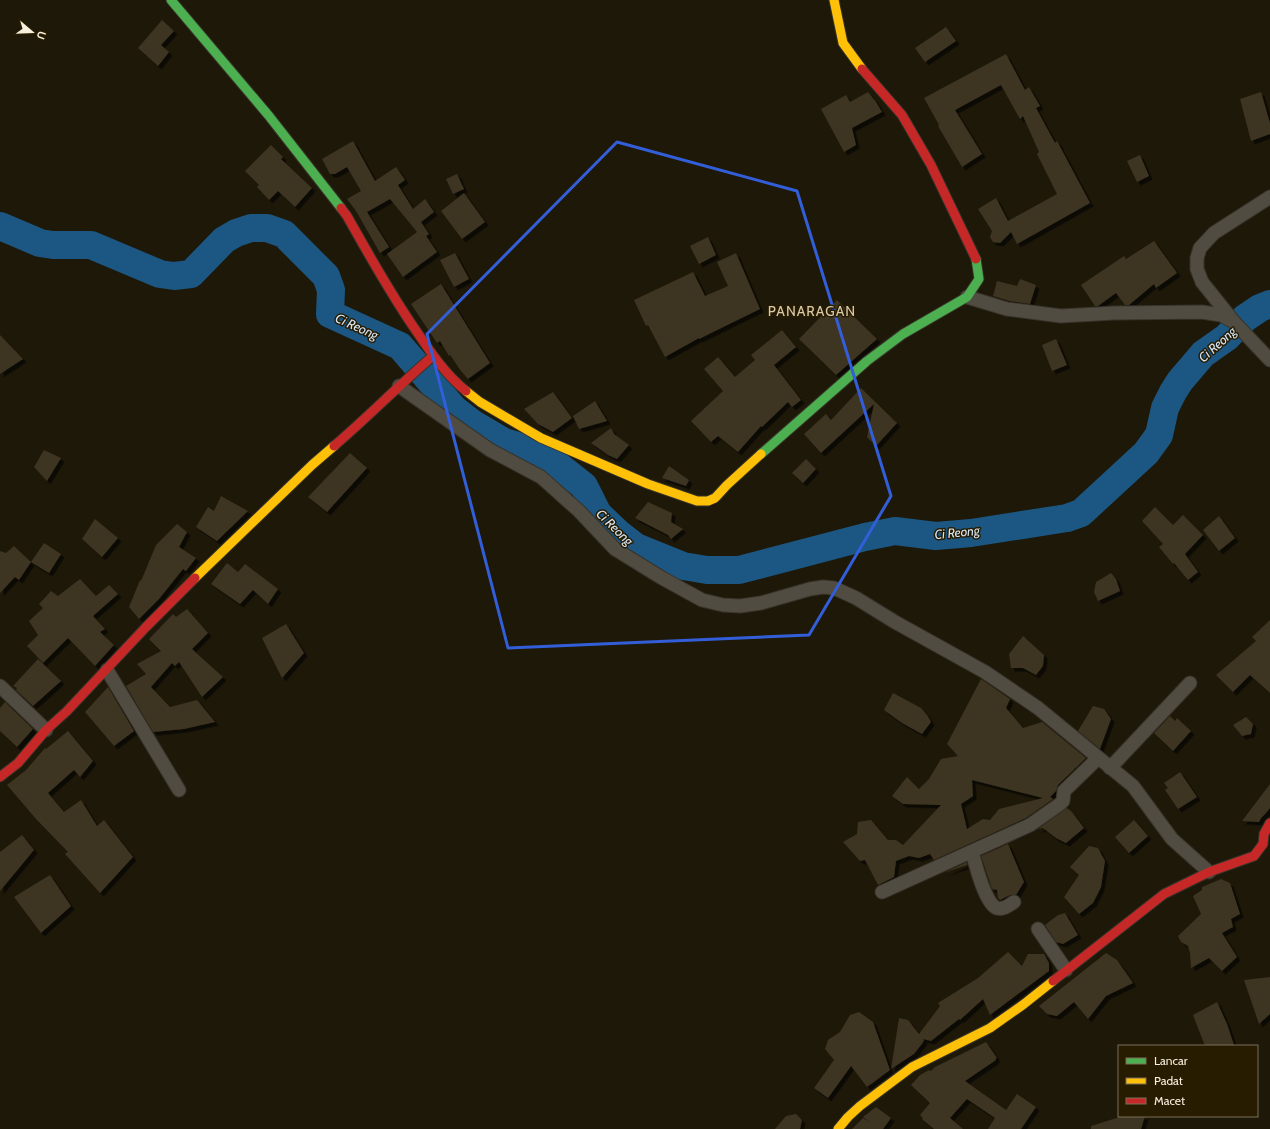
<svg xmlns="http://www.w3.org/2000/svg" width="1270" height="1129" viewBox="0 0 1270 1129" font-family="Cabin,sans-serif">
  <style>
    .lines { fill: none; stroke-linecap: round; stroke-linejoin: round }
    .river { stroke: #1b5782; stroke-width: 28 }
    .building { fill: #3c3421; fill-rule: evenodd; filter: url(#shadow) }
    .street-casing { stroke: #38332a; stroke-width: 15 }
    .fast-casing { stroke: #38332a; stroke-width: 11 }
    .slow-casing { stroke: #38332a; stroke-width: 11 }
    .jam-casing { stroke: #38332a; stroke-width: 11 }
    .street { stroke: #514c41; stroke-width: 13 }
    .fast { stroke: #4caf50; stroke-width: 9 }
    .slow { stroke: #ffc107; stroke-width: 9 }
    .jam { stroke: #c62828; stroke-width: 9 }
    .marked { fill: none; stroke: #335ed9; stroke-width: 3; stroke-linejoin: round }
    .labels { text-anchor: middle; stroke-width: 3; stroke-linejoin: round; paint-order: stroke }
    .water-label { font-size: 13px; font-style: italic; fill: #d6e6f5; stroke: #271b00 }
    .quarter-label { font-size: 14px; letter-spacing: 1px; fill: #d8c9a8; stroke: #271b00 }
  </style>
  <defs>
    <filter id="shadow"><feDropShadow dx="3.5" dy="3.5" stdDeviation="0" flood-color="#0009"/></filter>
  </defs>
  <rect width="100%" height="100%" fill="#1e1809"/>
  <g class="lines">
    <!-- river -->
    <path class="river" d="M0 226 40 243 53 245H91L160 274 174 276 191 274 224 240 236 233 251 228H267L284 234 326 276 331 290 330 314 400 346 454 409 472 423 504 442 534 451 546 456 584 486 598 514 618 533 636 547 683 566 707 570H739L865 537 895 531 936 536 971 533 1067 518 1081 513 1146 453 1159 435 1165 408 1173 392 1180 381 1203 354 1227 337 1245 318 1260 308 1270 304"/>
  </g>
  <!-- building -->
  <g class="building">
    <path d="M162 20 174 31 161 45 169 52 158 66 138 48Z"/>
    <path d="M946 27 956 41 925 62 915 48Z"/>
    <path d="M1006 54 1025 90 1029 87 1040 106 1036 108 1055 143 1057 141 1090 203 1017 244 1011 232 1000 243 993 242 990 237 992 231 978 209 996 198 1008 221 1057 194 1037 154 1039 152 1023 116 1020 119 1001 85 955 110 982 154 962 167 938 126 939 125 924 98Z"/>
    <path d="M868 92 876 102 882 112 852 128 856 145 844 152 821 109 846 95 850 102Z"/>
    <path d="M1261 92 1270 123V134L1251 141 1240 99Z"/>
    <path d="M353 141 375 181 396 167 405 180 398 185 413 209 425 199 434 212 421 222 429 234 426 236 437 252 403 277 387 254 417 232 390 199 367 212 389 247 380 253 356 211 347 199 361 191 347 167 335 174H330L322 159Z"/>
    <path d="M271 145 283 157 281 159 312 188 295 207 278 191 269 200 257 187 259 185 245 171Z"/>
    <path d="M1140 155 1149 176 1137 182 1127 161Z"/>
    <path d="M457 174 464 189 453 194 446 179Z"/>
    <path d="M464 193 485 222 462 239 441 211Z"/>
    <path d="M708 237 716 255 699 264 690 246Z"/>
    <path d="M1154 241 1177 273 1156 288 1154 284 1129 305H1125L1116 293 1098 306H1095L1081 285 1124 256 1126 259Z"/>
    <path d="M455 253 469 279 454 287 440 260Z"/>
    <path d="M736 253 760 309 699 339V338L665 357 648 325 646 326 634 300 693 272 705 296 728 286 717 262Z"/>
    <path d="M1020 279 1036 285 1030 304 1009 301 993 296 997 281 1017 286Z"/>
    <path d="M441 284 490 363 468 379 461 371 450 355 449 356 440 341 437 343 411 304Z"/>
    <path d="M837 300 877 339 836 375 799 339Z"/>
    <path d="M782 330 796 347 774 365 801 400 792 407 788 402 762 427 761 426 738 452 718 436 711 442 691 421 723 391 704 369 718 357 735 377 755 360 751 355Z"/>
    <path d="M0 335 23 359 0 374Z"/>
    <path d="M1056 339 1067 365 1052 371 1042 345Z"/>
    <path d="M861 388 897 423 876 446 867 437 874 404 821 453 804 434 826 414 831 420Z"/>
    <path d="M553 392 572 418 553 432 538 424 524 409Z"/>
    <path d="M595 401 607 421 579 429 573 416Z"/>
    <path d="M611 428 614 434 629 445 617 459 608 455 591 443Z"/>
    <path d="M44 450 61 458 47 481 34 467Z"/>
    <path d="M350 453 367 468 327 512 308 497Z"/>
    <path d="M806 459 816 469 803 483 792 473Z"/>
    <path d="M669 466 689 480 686 486 662 478Z"/>
    <path d="M221 496 248 511 217 541 196 527 208 507 214 511Z"/>
    <path d="M648 502 672 513 671 522 683 529 671 539 668 535 635 518Z"/>
    <path d="M1155 507 1173 525 1183 515 1203 535 1185 554 1198 572 1188 580 1174 563 1173 564 1159 547 1163 544 1142 521Z"/>
    <path d="M1219 516 1235 538 1219 551 1203 530Z"/>
    <path d="M95 519 118 538 102 557 82 539Z"/>
    <path d="M177 524 187 532 179 547 196 558 186 571 183 569 159 599 139 619 129 607 140 580 141 581 156 545Z"/>
    <path d="M44 543 61 554 49 573 31 562Z"/>
    <path d="M14 546 31 562 19 580 15 577 0 593V551L6 553Z"/>
    <path d="M227 563 238 572 245 564 278 589 268 604 253 590 240 604 211 584Z"/>
    <path d="M1111 573 1116 579 1120 591 1098 601 1094 592 1096 582Z"/>
    <path d="M80 579 96 596 109 585 118 594 93 616 105 629 100 632 114 645 95 666 68 638 43 663 27 646 38 635 29 621 43 608 39 604 51 591 58 596Z"/>
    <path d="M187 609 208 633 192 649 223 677 202 697 179 662 175 666 172 663 151 687 170 707 197 700 215 722 184 729 153 732 126 686 146 674 137 664 161 651 149 639 173 614 176 617Z"/>
    <path d="M1270 620V693L1250 675 1233 692 1216 675 1256 641 1252 637Z"/>
    <path d="M286 624 304 653 282 678 262 638Z"/>
    <path d="M1023 636 1044 655 1043 666 1036 675 1023 668H1011L1009 654Z"/>
    <path d="M38 659 61 681 33 706 16 690 17 688 13 686Z"/>
    <path d="M981 679 1010 699 1006 708 1023 728 1042 722 1086 758 1058 785 1056 791 1050 797 1053 799 1026 818 934 860 930 854 919 858 909 856 896 861 894 877 878 885 865 860 860 861 843 842 857 834 858 822 871 820 888 840H896L903 845 941 805 903 804 892 796 907 777 919 789 929 779 941 759 958 756 947 744ZM972 780 1043 798 999 809 990 820 983 819 967 829 961 804 973 796Z"/>
    <path d="M108 687 134 731 114 746 85 712Z"/>
    <path d="M893 693 921 708 927 715 931 722 922 734 902 723 884 710Z"/>
    <path d="M5 702 33 729 17 747 0 731V708Z"/>
    <path d="M1093 706 1104 709 1111 719 1100 749 1078 731Z"/>
    <path d="M1170 716 1175 721 1177 718 1191 731 1173 751 1154 733Z"/>
    <path d="M1246 717 1253 724 1251 734 1242 736 1233 725Z"/>
    <path d="M68 731 93 761 80 777 74 770 48 793 64 812 81 800 97 826 104 820 133 857 100 893 65 854 68 852 36 819 7 785 26 770 45 748 46 749Z"/>
    <path d="M1180 772 1197 797 1178 809 1165 790 1168 788 1164 783Z"/>
    <path d="M1270 784V808L1266 813 1261 818 1259 822 1242 821Z"/>
    <path d="M1067 808 1072 812 1084 828 1066 843 1056 838 1043 828 1038 829Z"/>
    <path d="M1134 820 1148 836 1129 853 1115 837Z"/>
    <path d="M22 835 34 850 0 891V852Z"/>
    <path d="M1008 844 1024 882 1016 895H1010L1000 900 998 898 997 890 992 889 981 856Z"/>
    <path d="M1089 846 1098 848 1105 861 1101 887 1093 903 1079 914 1064 897 1079 875 1070 867Z"/>
    <path d="M967 862V865L944 873Z"/>
    <path d="M50 875 71 906 41 933 14 897Z"/>
    <path d="M1221 879 1230 883 1240 914 1231 919 1233 927 1222 933 1237 957 1222 971 1209 958 1191 968 1190 953 1188 946 1181 942 1178 936 1201 914 1193 896 1202 890V887Z"/>
    <path d="M1065 913 1078 935 1063 944 1056 942 1045 925 1058 915Z"/>
    <path d="M1008 952 1022 966 1028 954H1044L1049 963V971L990 1015 983 999 960 1020 959 1019 931 1041 923 1039 924 1041 914 1054 891 1069 899 1018 908 1020 919 1034 940 1006 938 1003 978 978Z"/>
    <path d="M1106 953 1117 960 1133 983 1106 996 1088 1019 1074 1002 1057 1016 1047 1014 1039 1006Z"/>
    <path d="M1270 977V1014L1259 1024 1244 980Z"/>
    <path d="M1217 1002 1227 1024 1234 1045 1205 1046 1193 1015Z"/>
    <path d="M859 1012 873 1022 890 1070 867 1087 851 1066 828 1098 814 1088 834 1060 825 1049 828 1040 840 1032 850 1015Z"/>
    <path d="M986 1042 997 1058 995 1059 996 1060 965 1081 1006 1110 1017 1094 1036 1107 1021 1129H988L995 1118 967 1099 950 1118 963 1129H934L922 1119 923 1118 920 1115 930 1103 911 1085 920 1075 929 1070 931 1071 935 1067Z"/>
    <path d="M876 1107 891 1118 883 1129H852L863 1118 871 1123 863 1117Z"/>
    <path d="M796 1114 802 1120 800 1129H775L786 1116Z"/>
    <path d="M1123 1116H1145L1141 1129H1091V1126Z"/>
  </g>
  <g class="lines">
    <!-- street casing -->
    <g class="street-casing">
      <g id="street">
        <path d="M1270 197 1214 233 1200 248 1197 258V269L1202 282 1234 322 1270 360"/>
        <path d="M967 297 1007 309 1061 316 1114 313 1202 312 1221 315 1234 322"/>
        <path d="M399 386 490 450 541 477 579 511 615 549 662 578 702 600 723 605 740 606 761 603 810 589 823 587 834 588 856 598 895 622 985 672 1038 708 1133 786 1172 839 1209 872"/>
        <path d="M107 670 179 790"/>
        <path d="M0 686 46 730"/>
        <path d="M1110 768 1190 683"/>
        <path d="M972 852C975 863 986 906 997 908 1004 910 1009 905 1014 902"/>
        <path d="M882 892 1030 825 1060 804 1063 801 1064 791 1098 758"/>
        <path d="M1038 929 1066 970"/>
      </g>
    </g>
    <!-- fast casing -->
    <g class="fast-casing">
      <g id="fast">
        <path d="M171 0 269 116 341 208"/>
        <path d="M761 454 867 361 903 334 967 297 979 279 976 259"/>
      </g>
    </g>
    <!-- slow casing -->
    <g class="slow-casing">
      <g id="slow">
        <path d="M834 0 843 43 862 69"/>
        <path d="M466 391 480 402 541 438 648 484 697 501H708L715 498 727 485 761 454"/>
        <path d="M195 578 312 465 334 446"/>
        <path d="M838 1129 848 1117 860 1106 912 1067 990 1028 1024 1004 1053 981"/>
      </g>
    </g>
    <!-- jam casing -->
    <g class="jam-casing">
      <g id="jam">
        <path d="M862 69 902 115 931 165 976 259"/>
        <path d="M341 208 347 216C369 255 391 295 417 332 431 353 446 375 466 391"/>
        <path d="M334 446C368 417 399 385 433 356"/>
        <path d="M0 777 18 763 46 730 67 711 146 627 195 578"/>
        <path d="M1053 981 1164 894 1209 872 1254 856 1263 844 1264 834 1270 823"/>
      </g>
    </g>
    <!-- street -->
    <use href="#street" class="street"/>
    <!-- fast -->
    <use href="#fast" class="fast"/>
    <!-- slow -->
    <use href="#slow" class="slow"/>
    <!-- jam -->
    <use href="#jam" class="jam"/>
  </g>
  <!-- marked area -->
  <path class="marked" d="M617 142 797 191 891 496 809 635 508 648 427 334Z"/>
  <g class="labels">
    <!-- water labels -->
    <g class="water-label">
      <text transform="translate(357 326) rotate(24)" y="5">Ci Reong</text>
      <text transform="translate(1217 344) rotate(-42)" y="5">Ci Reong</text>
      <text transform="translate(615 527) rotate(44)" y="5">Ci Reong</text>
      <text transform="translate(957 532) rotate(-6)" y="5">Ci Reong</text>
    </g>
    <!-- quarter labels -->
    <g class="quarter-label">
      <text x="812" y="316">PANARAGAN</text>
    </g>
  </g>
  <!-- legend -->
  <rect x="1118" y="1045" width="140" height="72" fill="#271b00" stroke="#7b7059"/>
  <rect x="1126" y="1058" width="20" height="6" fill="#4caf50" stroke="#7b7059"/>
  <text x="1154" y="1065" font-size="12" fill="#f8f0df">Lancar</text>
  <rect x="1126" y="1078" width="20" height="6" fill="#ffc107" stroke="#7b7059"/>
  <text x="1154" y="1085" font-size="12" fill="#f8f0df">Padat</text>
  <rect x="1126" y="1098" width="20" height="6" fill="#c62828" stroke="#7b7059"/>
  <text x="1154" y="1105" font-size="12" fill="#f8f0df">Macet</text>
  <!-- north arrow -->
  <g transform="translate(32 32) rotate(109)" stroke="#271b00" stroke-width="3" paint-order="stroke">
  <path d="M0-3L7 15L0 10L-7 15Z" fill="#f8f0df"/>
  <text y="-6" font-size="11" font-weight="bold" text-anchor="middle" fill="#f8f0df">U</text>
  </g>
</svg>
